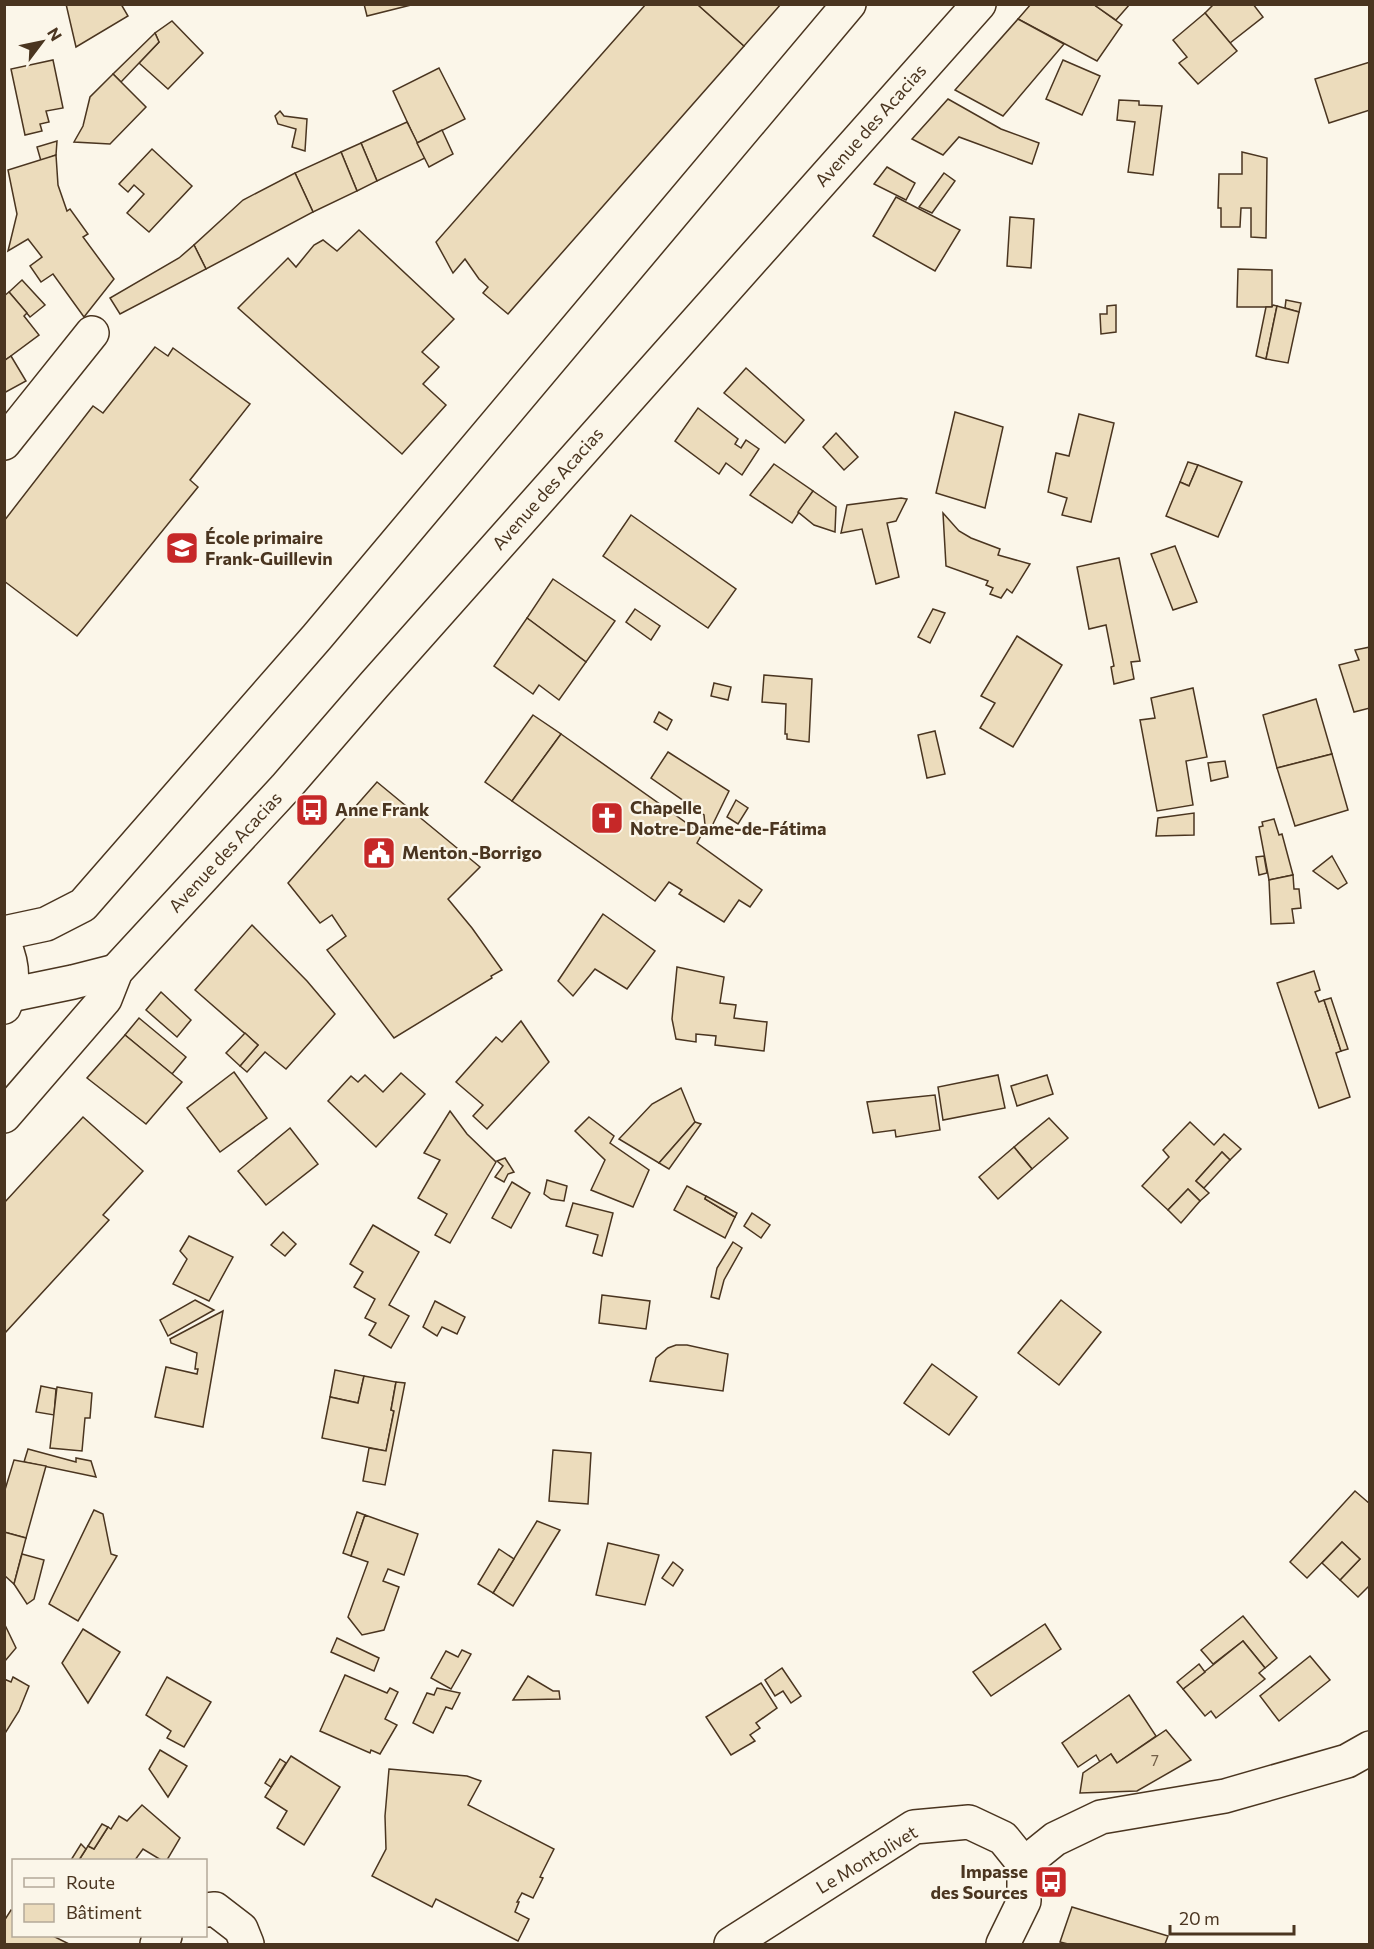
<svg xmlns="http://www.w3.org/2000/svg" width="1374" height="1949" viewBox="0 0 1374 1949" font-family="Commissioner,sans-serif">
  <style>
    .building { fill: #ecdcbc; stroke: #4a3520; stroke-width: 1.5 }
    .lines { fill: none; stroke-linecap: round; stroke-linejoin: round }
    .street-casing { stroke: #4a3520; stroke-width: 36 }
    .secondary-casing { stroke: #4a3520; stroke-width: 36 }
    .street { stroke: #fbf6e9; stroke-width: 33 }
    .secondary { stroke: #fbf6e9; stroke-width: 33 }
    .labels { text-anchor: middle; stroke-width: 4.5; stroke-linejoin: round; paint-order: stroke }
    .number-label { font-size: 15px; fill: #725f47 }
    .street-label { font-size: 18px; fill: #4a3520; stroke: #fbf6e9 }
    .poi-label { font-size: 18px; font-weight: bold; fill: #4a3520; stroke: #fbf6e9; text-anchor: start }
  </style>
  <rect width="100%" height="100%" fill="#fbf6e9"/>
  <!-- building -->
  <g class="building">
    <path d="M66 4H121L128 16 76 47Z"/>
    <path d="M364 4H415L367 16Z"/>
    <path d="M646 4H697L744 46 508 314 483 293 488 287 479 279 465 259 453 273 436 242Z"/>
    <path d="M697 4H781L744 46Z"/>
    <path d="M1031 4H1093L1122 25 1097 61 1018 19Z"/>
    <path d="M1093 4H1130L1116 20Z"/>
    <path d="M1214 4H1253L1263 17 1230 43 1205 13Z"/>
    <path d="M1205 13 1237 51 1198 84 1179 63 1187 57 1173 40Z"/>
    <path d="M1018 19 1064 44 1003 116 955 90Z"/>
    <path d="M172 21 203 53 168 89 139 63 159 42 155 33Z"/>
    <path d="M155 33 159 42 121 82 113 74Z"/>
    <path d="M53 60 63 108 46 111 49 122 40 124 42 131 25 135 11 69Z"/>
    <path d="M1063 60 1100 76 1082 115 1046 99Z"/>
    <path d="M1370 62V110L1329 123 1315 79Z"/>
    <path d="M439 68 465 119 417 143 393 91Z"/>
    <path d="M113 74 146 107 110 144 74 142 83 126 90 97Z"/>
    <path d="M948 99 1001 129 1039 143 1032 164 959 137 943 155 912 139Z"/>
    <path d="M1119 100 1139 101V105L1162 106 1153 175 1128 172 1135 122 1117 120Z"/>
    <path d="M280 111 284 116 307 119 305 151 292 147 296 129 278 124 275 116Z"/>
    <path d="M407 122 425 158 377 181 361 143Z"/>
    <path d="M442 130 453 154 429 167 417 143Z"/>
    <path d="M57 141 56 155 41 161 37 147Z"/>
    <path d="M361 143 377 181 357 191 341 152Z"/>
    <path d="M152 149 192 186 149 232 127 213 144 194 134 185 128 192 119 184Z"/>
    <path d="M341 152 357 191 313 212 295 173Z"/>
    <path d="M1242 152 1267 158 1266 238 1251 237V208H1241L1240 227H1221V208H1218L1219 174H1242Z"/>
    <path d="M56 155 58 185 67 211 70 209 88 234 83 237 114 279 84 317 53 274 41 282 30 266 42 257 28 239 8 251 17 214 8 170Z"/>
    <path d="M887 167 915 183 906 200 874 184Z"/>
    <path d="M295 173 313 212 206 269 194 245 243 200Z"/>
    <path d="M944 173 955 181 932 213 919 207Z"/>
    <path d="M896 197 960 230 935 271 873 236Z"/>
    <path d="M1010 217 1034 219 1031 268 1007 266Z"/>
    <path d="M359 230 454 319 422 352 439 367 423 384 446 405 402 454 238 308 288 258 296 267 314 245 323 240 337 251Z"/>
    <path d="M194 245 206 269 120 314 110 298 179 258Z"/>
    <path d="M1238 269 1272 270V307H1237Z"/>
    <path d="M22 280 45 305 30 317 9 292Z"/>
    <path d="M9 292 27 313 24 316 39 335 4 361V296Z"/>
    <path d="M1286 300 1301 303 1299 312 1285 308Z"/>
    <path d="M1116 305V332L1101 334 1100 314H1107V306Z"/>
    <path d="M1273 305 1277 306 1266 359 1256 356 1266 307H1272Z"/>
    <path d="M1277 306 1299 312 1288 363 1266 359Z"/>
    <path d="M155 347 168 356 173 348 250 404 190 480 198 487 77 636 4 581V521L93 406 103 413Z"/>
    <path d="M11 356 26 381 4 393V361Z"/>
    <path d="M746 368 804 420 785 443 724 393Z"/>
    <path d="M698 408 738 439 735 444 741 448 746 440 759 449 742 475 726 463 719 474 675 441Z"/>
    <path d="M955 412 1003 427 985 508 936 493Z"/>
    <path d="M1079 414 1114 423 1091 522 1062 515 1067 498 1048 492 1056 453 1069 456Z"/>
    <path d="M836 433 858 457 844 470 823 447Z"/>
    <path d="M1188 462 1198 465 1189 486 1180 482Z"/>
    <path d="M774 464 813 491 792 523 750 495Z"/>
    <path d="M1198 465 1242 482 1218 537 1166 516 1180 482 1189 486Z"/>
    <path d="M813 491 836 507 835 532 814 525 798 512Z"/>
    <path d="M901 498 907 499 896 521 887 523 899 577 876 584 862 529 841 533 847 505Z"/>
    <path d="M943 513 959 531 971 538 1000 549 998 555 1030 564 1012 593 1007 589 1001 598 990 594 993 588 986 585 988 581 946 566Z"/>
    <path d="M631 515 736 589 708 628 603 556Z"/>
    <path d="M1175 546 1197 602 1173 610 1151 554Z"/>
    <path d="M1119 558 1140 661 1131 662 1134 679 1114 684 1111 667 1114 666 1106 625 1089 629 1077 567Z"/>
    <path d="M553 579 615 621 586 662 527 618Z"/>
    <path d="M635 609 660 626 651 640 626 622Z"/>
    <path d="M933 609 945 613 930 643 918 637Z"/>
    <path d="M527 618 586 662 559 700 539 685 533 694 494 666Z"/>
    <path d="M1017 636 1062 665 1013 747 980 728 995 703 981 696Z"/>
    <path d="M1370 647V708L1354 712 1339 665 1359 660 1355 650Z"/>
    <path d="M764 675 812 679 809 742 787 739V734H785L786 704 762 702Z"/>
    <path d="M714 683 731 687 728 700 711 696Z"/>
    <path d="M1193 688 1207 757 1186 761 1193 805 1157 811 1140 720 1155 718 1151 698Z"/>
    <path d="M1316 699 1332 754 1277 768 1263 715Z"/>
    <path d="M659 712 672 720 667 730 654 722Z"/>
    <path d="M533 715 561 734 512 801 485 782Z"/>
    <path d="M935 731 945 774 927 778 918 735Z"/>
    <path d="M561 734 702 834 697 843 762 890 750 907 739 900 724 922 679 894 682 890 669 882 655 901 512 801Z"/>
    <path d="M668 752 729 791 710 830 705 825 704 815 651 778Z"/>
    <path d="M1332 754 1348 810 1295 826 1277 768Z"/>
    <path d="M1225 761 1228 777 1211 781 1208 763Z"/>
    <path d="M377 782 480 867 448 899 472 928 502 970 491 976 492 978 394 1038 327 950 346 936 332 915 320 923 288 883Z"/>
    <path d="M736 800 748 808 738 824 727 817Z"/>
    <path d="M1194 813V835L1156 836 1158 818Z"/>
    <path d="M1274 819 1279 835 1282 834 1293 875 1269 880 1259 827 1263 826 1262 822Z"/>
    <path d="M1264 856 1267 873 1259 875 1256 857Z"/>
    <path d="M1332 856 1347 883 1338 889 1313 871Z"/>
    <path d="M1293 875 1294 889H1299L1301 908 1292 909 1294 923 1271 924 1269 880Z"/>
    <path d="M603 914 655 951 627 989 595 969 573 996 558 981Z"/>
    <path d="M252 925 307 981 335 1014 286 1069 265 1052 247 1072 240 1066 258 1045 195 990Z"/>
    <path d="M677 967 724 977 720 1003 736 1005 734 1018 767 1022 764 1051 715 1045 716 1036 696 1034V1042L676 1039 672 1019Z"/>
    <path d="M1314 971 1320 990 1315 992 1319 1002 1324 1000 1341 1051 1336 1053 1350 1097 1319 1108 1277 983Z"/>
    <path d="M161 992 191 1020 177 1037 146 1010Z"/>
    <path d="M1331 998 1348 1049 1341 1051 1324 1000Z"/>
    <path d="M139 1018 186 1057 172 1074 125 1035Z"/>
    <path d="M521 1021 549 1062 487 1129 473 1116 483 1105 456 1082 496 1037 502 1042Z"/>
    <path d="M245 1033 258 1045 240 1066 226 1053Z"/>
    <path d="M125 1035 182 1082 146 1124 87 1078Z"/>
    <path d="M234 1072 267 1118 220 1152 187 1108Z"/>
    <path d="M401 1073 425 1094 376 1147 328 1101 351 1076 358 1082 365 1075 383 1092Z"/>
    <path d="M998 1075 1005 1108 943 1120 938 1087Z"/>
    <path d="M1047 1075 1053 1094 1017 1106 1011 1086Z"/>
    <path d="M681 1088 695 1122 659 1163 619 1139 652 1104Z"/>
    <path d="M935 1095 940 1130 896 1137 895 1130 873 1133 867 1102Z"/>
    <path d="M450 1111 467 1134 496 1162 450 1243 435 1235 447 1214 418 1198 440 1160 424 1153Z"/>
    <path d="M83 1117 143 1171 103 1215 109 1220 4 1334V1203Z"/>
    <path d="M589 1117 614 1136 610 1143 649 1170 633 1207 591 1190 605 1160 575 1131Z"/>
    <path d="M1049 1118 1068 1138 1032 1169 1014 1147Z"/>
    <path d="M695 1122 701 1124 669 1169 659 1163Z"/>
    <path d="M1190 1122 1214 1145 1224 1134 1241 1149 1230 1160 1222 1152 1196 1181 1209 1193 1200 1201 1188 1189 1168 1210 1142 1186 1169 1157 1163 1150Z"/>
    <path d="M290 1128 318 1164 266 1205 238 1171Z"/>
    <path d="M1014 1147 1032 1169 998 1199 979 1177Z"/>
    <path d="M1222 1152 1230 1160 1204 1188 1196 1181Z"/>
    <path d="M505 1158 514 1172 508 1174 504 1182 495 1177 503 1166 497 1161Z"/>
    <path d="M547 1180 567 1186 564 1201 551 1199 544 1194Z"/>
    <path d="M512 1182 530 1193 511 1228 492 1218Z"/>
    <path d="M687 1186 706 1196 705 1199 735 1217 725 1238 674 1210Z"/>
    <path d="M1188 1189 1200 1201 1181 1223 1168 1210Z"/>
    <path d="M706 1196 737 1213 735 1217 705 1199Z"/>
    <path d="M573 1203 613 1213 602 1256 593 1253 598 1235 566 1226Z"/>
    <path d="M752 1213 770 1225 761 1238 744 1226Z"/>
    <path d="M373 1225 419 1252 389 1305 409 1316 391 1348 369 1335 376 1323 365 1318 375 1299 354 1287 363 1272 350 1264Z"/>
    <path d="M283 1232 296 1244 285 1256 271 1245Z"/>
    <path d="M189 1236 233 1257 209 1301 173 1284 187 1259 180 1251Z"/>
    <path d="M733 1242 742 1248 724 1280 719 1299 711 1297 717 1268Z"/>
    <path d="M602 1295 650 1301 646 1329 599 1323Z"/>
    <path d="M195 1300 214 1310 168 1336 160 1320Z"/>
    <path d="M1061 1300 1101 1332 1059 1385 1018 1353Z"/>
    <path d="M435 1301 465 1317 457 1334 442 1327 437 1336 423 1327Z"/>
    <path d="M223 1311 203 1427 155 1417 166 1367 197 1374 198 1369H195L197 1353 171 1343 170 1339Z"/>
    <path d="M676 1345H687L728 1354 723 1391 650 1381 656 1358 668 1348Z"/>
    <path d="M932 1364 977 1397 949 1435 904 1403Z"/>
    <path d="M335 1370 364 1376 358 1403 330 1397Z"/>
    <path d="M364 1376 396 1382 391 1410 394 1411 386 1451 322 1438 330 1397 358 1403Z"/>
    <path d="M396 1382 405 1383 385 1485 363 1481 369 1448 386 1451 394 1411 391 1410Z"/>
    <path d="M41 1386 56 1389 54 1415 36 1412Z"/>
    <path d="M57 1387 92 1393 90 1418H85L82 1451 50 1448Z"/>
    <path d="M28 1449 76 1462V1458L91 1461 96 1477 24 1462Z"/>
    <path d="M553 1450 591 1453 588 1504 549 1501Z"/>
    <path d="M14 1460 46 1466 26 1538 4 1532V1493Z"/>
    <path d="M1355 1491 1370 1504V1585L1358 1597 1340 1580 1360 1559 1342 1542 1307 1578 1290 1562Z"/>
    <path d="M94 1510 103 1514 111 1554 117 1556 78 1621 49 1604Z"/>
    <path d="M357 1512 365 1515 351 1556 343 1553Z"/>
    <path d="M365 1515 418 1534 404 1575 388 1569 383 1581 399 1587 384 1630 362 1635 348 1617 368 1562 351 1556Z"/>
    <path d="M537 1521 560 1530 513 1606 493 1593Z"/>
    <path d="M4 1532 26 1538 14 1584 4 1575Z"/>
    <path d="M1342 1542 1360 1559 1340 1580 1322 1563Z"/>
    <path d="M608 1543 659 1555 645 1605 596 1595Z"/>
    <path d="M499 1549 514 1559 493 1593 478 1584Z"/>
    <path d="M22 1554 44 1560 34 1599 27 1604 14 1584Z"/>
    <path d="M673 1562 683 1570 673 1586 662 1578Z"/>
    <path d="M1243 1616 1277 1658 1265 1668 1243 1641 1213 1664 1201 1650Z"/>
    <path d="M4 1623 16 1648 5 1661H4Z"/>
    <path d="M1045 1624 1061 1649 991 1696 973 1672Z"/>
    <path d="M83 1629 120 1652 88 1703 62 1663Z"/>
    <path d="M337 1638 379 1658 374 1671 331 1652Z"/>
    <path d="M1243 1641 1265 1668 1259 1673 1265 1679 1216 1718 1211 1711 1205 1716 1183 1689Z"/>
    <path d="M462 1650 471 1654 451 1689 431 1678 446 1651 458 1657Z"/>
    <path d="M1310 1656 1330 1680 1279 1721 1260 1696Z"/>
    <path d="M1199 1664 1205 1672 1183 1689 1177 1682Z"/>
    <path d="M782 1668 801 1696 791 1703 783 1691 775 1696 765 1680Z"/>
    <path d="M345 1675 387 1693 390 1688 398 1692 385 1719 397 1725 380 1754 371 1750 370 1753 320 1731Z"/>
    <path d="M528 1676 553 1691H559L560 1699 513 1700Z"/>
    <path d="M13 1677 29 1686 19 1711 4 1735V1679L11 1682Z"/>
    <path d="M167 1677 211 1702 184 1747 167 1738 171 1731 146 1715Z"/>
    <path d="M761 1683 777 1708 756 1723 760 1728 750 1735 755 1741 731 1755 706 1717Z"/>
    <path d="M437 1688 460 1693 452 1709 446 1707 433 1733 413 1723 427 1693 434 1695Z"/>
    <path d="M1129 1695 1156 1736 1117 1763 1111 1754 1100 1762 1096 1755 1078 1767 1062 1743Z"/>
    <path d="M1166 1730 1191 1760 1137 1791 1080 1793 1083 1773 1111 1754 1117 1763Z"/>
    <path d="M160 1750 187 1766 168 1797 149 1769Z"/>
    <path d="M291 1756 340 1787 304 1845 277 1828 287 1811 265 1797Z"/>
    <path d="M280 1759 286 1763 271 1787 265 1783Z"/>
    <path d="M389 1769 467 1776 481 1781 468 1805 554 1849 540 1877 543 1878 533 1898 522 1893 517 1902H519L515 1912 529 1919 518 1941 436 1899 432 1907 372 1876 386 1849 385 1816Z"/>
    <path d="M142 1805 180 1838 167 1860H161L143 1849 135 1860H79L88 1846 94 1849 108 1827 111 1829 119 1816 127 1821Z"/>
    <path d="M102 1824 108 1827 94 1849 88 1846Z"/>
    <path d="M81 1844 86 1849 79 1860H71Z"/>
    <path d="M1072 1907 1168 1936 1165 1944H1068L1060 1942Z"/>
    <path d="M11 1910 14 1912V1936H53L69 1944H4V1921Z"/>
  </g>
  <g class="lines">
    <!-- street casing -->
    <g class="street-casing">
      <g id="street">
        <path d="M4 443 92 333"/>
        <path d="M4 933 46 924 83 905 317 637 849 4"/>
        <path d="M10 995 73 982 116 971"/>
        <path id="s1" d="M4 1116 105 999 116 971 285 788 374 685 979 4"/>
        <path d="M1024 1864 1055 1839 1101 1817 1225 1796 1347 1761 1370 1748"/>
        <path d="M206 1910 215 1909 241 1929 247 1944"/>
        <path d="M157 1944 165 1936"/>
        <path d="M731 1944 914 1827 969 1822 1003 1838 1024 1864V1901L1003 1944"/>
      </g>
    </g>
    <!-- secondary casing -->
    <g class="secondary-casing">
      <path id="secondary" d="M4 944C14 966 14 987 4 1007"/>
    </g>
    <!-- street -->
    <use href="#street" class="street"/>
    <!-- secondary -->
    <use href="#secondary" class="secondary"/>
  </g>
  <!-- icons -->
  <defs>
    <g id="school-square" transform="scale(1.725)"><rect x="-9" y="-9" width="18" height="18" rx="4" fill="#c62828" stroke="#fbf6e9"/><path d="M0-5L7-2L0 1L-7-2ZM-4 1L0 2.5L4 1V4Q0 6-4 4Z" fill="#fff"/></g>
    <g id="bus-square" transform="scale(1.725)"><rect x="-9" y="-9" width="18" height="18" rx="4" fill="#c62828" stroke="#fbf6e9"/><path d="M-5-6H5V4H4V6H2V4H-2V6H-4V4H-5ZM-3.5-4V0h7V-4ZM-3.5 1.2v1.5H-2V1.2ZM2 1.2v1.5H3.5V1.2Z" fill="#fff"/></g>
    <g id="church-square" transform="scale(1.725)"><rect x="-9" y="-9" width="18" height="18" rx="4" fill="#c62828" stroke="#fbf6e9"/><path d="M-1.2-6h2.4v3.5h3.3v2.4h-3.3V6h-2.4V-.1h-3.3v-2.4h3.3Z" fill="#fff"/></g>
    <g id="civic-square" transform="scale(1.725)"><rect x="-9" y="-9" width="18" height="18" rx="4" fill="#c62828" stroke="#fbf6e9"/><path d="M-.6-6.5H3V-4.5H.6V-3L4-1V1h2V6H-6V1h2V-1L-.6-3ZM-1.2 2.5V6h2.4V2.5Z" fill="#fff"/></g>
  </defs>
  <g fill-rule="evenodd">
    <use href="#school-square" x="182" y="548"/>
    <use href="#bus-square" x="312" y="810"/>
    <use href="#church-square" x="607" y="818"/>
    <use href="#civic-square" x="379" y="853"/>
    <use href="#bus-square" x="1051" y="1882"/>
  </g>
  <g class="labels">
    <!-- number labels -->
    <g class="number-label">
      <text x="1155" y="1766">7</text>
    </g>
    <!-- street labels -->
    <g class="street-label">
      <text dy="6" stroke="none"><textPath href="#s1" startOffset="1318">Avenue des Acacias</textPath></text>
      <text dy="6" stroke="none"><textPath href="#s1" startOffset="832">Avenue des Acacias</textPath></text>
      <text dy="6" stroke="none"><textPath href="#s1" startOffset="346">Avenue des Acacias</textPath></text>
      <text transform="translate(867 1860) rotate(-31)" y="6">Le Montolivet</text>
    </g>
    <!-- poi labels -->
    <g class="poi-label">
      <text x="205" y="544">École primaire<tspan x="205" dy="21">Frank-Guillevin</tspan></text>
      <text x="630" y="814">Chapelle<tspan x="630" dy="21">Notre-Dame-de-Fátima</tspan></text>
      <text x="335" y="816">Anne Frank</text>
      <text x="402" y="859">Menton -Borrigo</text>
      <text x="1028" y="1878" text-anchor="end">Impasse<tspan x="1028" dy="21">des Sources</tspan></text>
    </g>
  </g>
  <!-- border -->
  <rect width="1374" height="1949" fill="none" stroke="#4a3520" stroke-width="12"/>
  <!-- legend -->
  <rect x="12" y="1859" width="195" height="78" fill="#fbf6e9" stroke="#b4a999" stroke-width="1.5"/>
  <rect x="24" y="1878" width="30" height="9" fill="#fbf6e9" stroke="#b4a999" stroke-width="1.5"/>
  <text x="66" y="1889" font-size="18" fill="#4a3520">Route</text>
  <rect x="24" y="1904" width="30" height="18" fill="#ecdcbc" stroke="#b4a999" stroke-width="1.5"/>
  <text x="66" y="1919" font-size="18" fill="#4a3520">Bâtiment</text>
  <!-- north arrow -->
  <g transform="translate(42 42) rotate(58)" stroke="#fbf6e9" stroke-width="4.5" paint-order="stroke">
  <path d="M0-4.5L10 22L0 15L-10 22Z" fill="#4a3520"/>
  <text y="-9" font-size="16" font-weight="bold" text-anchor="middle" fill="#4a3520">N</text>
  </g>
  <!-- scale -->
  <path d="M1170 1925v9h124v-9" fill="none" stroke="#4a3520" stroke-width="3"/>
  <text x="1179" y="1925" font-size="18" fill="#4a3520" stroke="#fbf6e9" stroke-width="4.5" paint-order="stroke">20 m</text>
</svg>
